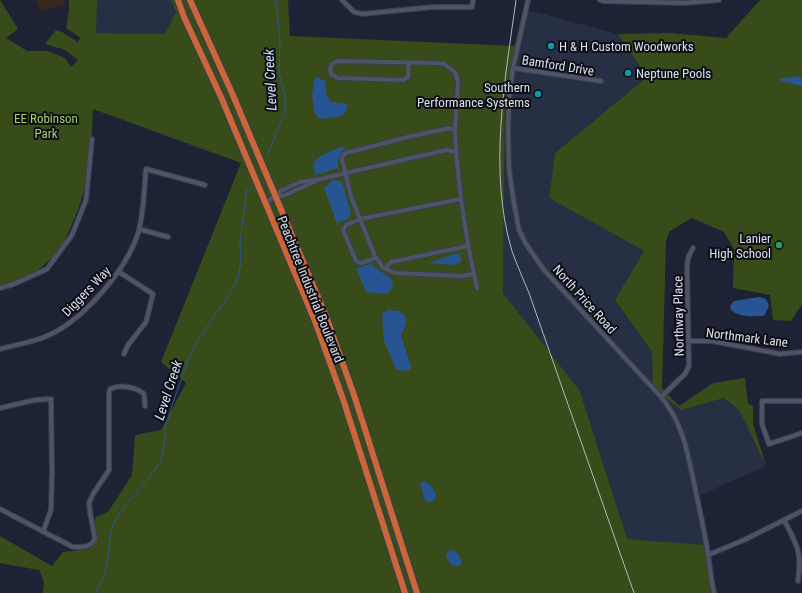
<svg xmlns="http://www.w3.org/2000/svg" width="802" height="593" viewBox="0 0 802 593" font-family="'Roboto Condensed',sans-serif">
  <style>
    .built { fill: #272f44 }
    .industrial { fill: #38271e }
    .green { fill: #384c1a }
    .water { fill: #275593 }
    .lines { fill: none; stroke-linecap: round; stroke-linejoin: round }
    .stream { stroke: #275593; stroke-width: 1 }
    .minor-casing { stroke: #3a3f4d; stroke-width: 6 }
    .highway-casing { stroke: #3a3f4d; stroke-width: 8 }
    .minor { stroke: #4d5467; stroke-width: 4 }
    .highway { stroke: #ca6639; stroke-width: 6 }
    .rail { stroke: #b1b7c3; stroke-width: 1 }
    .culture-dot { fill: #0f9aa8; stroke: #0a0d14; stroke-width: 1.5 }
    .leisure-dot { fill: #2e9e5b; stroke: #0a0d14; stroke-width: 1.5 }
    .labels { text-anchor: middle; stroke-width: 4; stroke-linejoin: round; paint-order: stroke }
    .poi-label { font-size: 13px; fill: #dbe0eb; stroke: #0a0d14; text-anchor: start }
    .street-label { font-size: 13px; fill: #dbe0eb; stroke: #0a0d14 }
    .park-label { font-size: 13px; fill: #a5d168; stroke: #0a0d14 }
    .water-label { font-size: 14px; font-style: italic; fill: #d8e5f7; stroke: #0a0d14 }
  </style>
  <rect width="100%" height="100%" fill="#1d2334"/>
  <!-- built -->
  <g class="built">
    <path d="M97 0H171L176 12 165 34 95 33Z"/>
    <path d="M528 10 618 34 647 77 555 153 549 198 644 251 615 300 652 352 653 388 681 410 724 398 739 410 766 466 698 496 707 545 627 539 580 391 503 293 505 99 517 46Z"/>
  </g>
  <!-- industrial -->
  <path class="industrial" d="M36 0H64L66 4 40 11Z"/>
  <!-- green -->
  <g class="green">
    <path d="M0 0 18 29 6 38 27 51H48L65 58 71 67 78 60 65 50 45 44 56 30 62 32 78 42 81 38 66 28 69 9V0H97L96 33 165 34 176 12 171 0H288L290 36 517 46 505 99 503 293 580 391 627 539 707 545 715 593H43L44 582 39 570 0 563V536L52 566 63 552 89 549 96 517 108 512 132 475 135 435 161 430 186 383 161 362 241 163 93 109 90 170 78 210 60 251 32 275 0 289Z"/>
    <path d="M760 0H802V304L791 321 773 320 770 295 733 288 734 249 724 232 692 218 670 231 666 240 662 388 679 406 713 383 745 378 748 404 753 406V424L766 466 739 410 724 398 681 410 653 388 652 352 615 300 644 251 549 198 555 153 647 77 618 34 670 33 726 38Z"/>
  </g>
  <!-- water -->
  <g class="water">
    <path d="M315 76 325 81 326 93 330 102 347 104V109L342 116 320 119 315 114 312 95Z"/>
    <path d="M798 76 802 79V86L781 81 779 79Z"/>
    <path d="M345 146 338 159V168L315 175C315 172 313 166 314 163 317 155 338 148 345 146Z"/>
    <path d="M333 180 342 182 351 213 348 219 337 223 324 188Z"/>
    <path d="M455 254H460L461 262 453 265 429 263Z"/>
    <path d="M371 264 378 270 391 278 393 286 388 294 366 292 356 268Z"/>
    <path d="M759 297C766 298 767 300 769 306L764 316C751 316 741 318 731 310L730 306 734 301Z"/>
    <path d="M387 310 399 311 406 317V324L401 335 411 367 409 370 403 371 396 369 384 341 382 314Z"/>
    <path d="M422 481C430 483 436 490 436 498L433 501 428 502 424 499 420 482Z"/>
    <path d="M451 550C458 551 460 557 462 562L460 566C451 567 449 563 446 555L448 551Z"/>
  </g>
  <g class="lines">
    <!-- stream -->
    <g class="stream">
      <path d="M267 156 285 112V96L279 73 280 38 276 0"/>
      <path d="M96 593 106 570 108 559 110 536 113 524 126 504 147 481 160 462 164 447 166 426 171 408 190 355 196 343 231 292 238 277 241 262 240 241 247 189"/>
    </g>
    <!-- minor casing -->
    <g class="minor-casing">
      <g id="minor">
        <path d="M342 0 354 12 362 14 433 7H472L473 0"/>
        <path d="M528 0 513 68 509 99 508 130 509 169 514 203 519 230 526 244 544 270 661 397C681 420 687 449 693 478 698 503 704 528 708 554 710 567 711 580 714 593"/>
        <path d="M600 0 603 1 684 3 719 0"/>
        <path d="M409 62 408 77 403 80 338 78 331 74 330 69 332 64 338 61 436 63 444 64 455 72 458 81 455 129 456 152 461 199 468 245 477 288"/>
        <path d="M513 68 601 81"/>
        <path d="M455 129H445L408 137 346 153 343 155 342 159 351 197 375 256 383 268 395 273 463 276 474 274"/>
        <path d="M280 195V191L300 182 320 179 446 150 456 152"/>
        <path d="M264 202 280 195 283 196 316 181"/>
        <path d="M139 229 168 237"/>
        <path d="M376 258 361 263 356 261 343 230 346 225 360 219 461 199"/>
        <path d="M385 269 391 262 468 246"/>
        <path d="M119 272 153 294 146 322 128 345 124 354"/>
        <path d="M0 288 14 284 47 269 72 235 86 200 92 139"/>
        <path d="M689 341H712L780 354 802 352"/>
        <path d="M0 349C14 345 28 343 42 338 81 324 128 269 139 230 144 210 144 189 146 169L205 185"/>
        <path d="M661 397 685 374 689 366 687 268 688 258 693 248"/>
        <path d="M802 401H762V424L769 444 802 433"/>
        <path d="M0 408 35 400 51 399 52 472 51 510 43 532"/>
        <path d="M0 509 73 547C82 547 90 548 95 539L90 512 89 503 93 494 109 470V393L110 389C120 384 136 387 144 394L145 406"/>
        <path d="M784 520C797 545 802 551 798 581"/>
        <path d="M708 555 744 540 802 511"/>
      </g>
    </g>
    <!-- highway casing -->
    <g class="highway-casing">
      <g id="highway">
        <path d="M178 0 184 17 221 97 315 321 344 402 405 593"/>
        <path d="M190 0 232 93 326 316 355 398 417 593"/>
      </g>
    </g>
    <!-- minor -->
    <use href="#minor" class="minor"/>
    <!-- highway -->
    <use href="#highway" class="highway"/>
    <!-- rail -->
    <path class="rail" d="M516 0C505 80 488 172 512 251 517 265 523 279 529 293L634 593"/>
  </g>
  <!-- markers -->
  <g class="culture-dot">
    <circle cx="551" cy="46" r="4"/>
    <circle cx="628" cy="73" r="4"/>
    <circle cx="538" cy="94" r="4"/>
  </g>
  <circle class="leisure-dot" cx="779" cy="245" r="4"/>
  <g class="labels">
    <!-- poi labels -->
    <g class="poi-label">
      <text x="559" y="51">H &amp; H Custom Woodworks</text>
      <text x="636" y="78">Neptune Pools</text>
      <text x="530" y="92" text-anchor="end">Southern<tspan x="530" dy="15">Performance Systems</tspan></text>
      <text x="771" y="243" text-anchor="end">Lanier<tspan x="771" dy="15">High School</tspan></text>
    </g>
    <!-- street labels -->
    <g class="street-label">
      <text transform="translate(558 65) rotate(9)" y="5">Bamford Drive</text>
      <text transform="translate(311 289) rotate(68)" y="5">Peachtree Industrial Boulevard</text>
      <text transform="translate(86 291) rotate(-46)" y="5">Diggers Way</text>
      <text transform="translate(585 299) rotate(48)" y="5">North Price Road</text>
      <text transform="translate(678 316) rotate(-91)" y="5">Northway Place</text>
      <text transform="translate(747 337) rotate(7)" y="5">Northmark Lane</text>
    </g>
    <!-- park labels -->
    <g class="park-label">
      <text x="46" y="123">EE Robinson<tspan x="46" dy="15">Park</tspan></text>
    </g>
    <!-- water labels -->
    <g class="water-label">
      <text transform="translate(270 80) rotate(-93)" y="5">Level Creek</text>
      <text transform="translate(168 390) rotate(-72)" y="5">Level Creek</text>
    </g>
  </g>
</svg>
